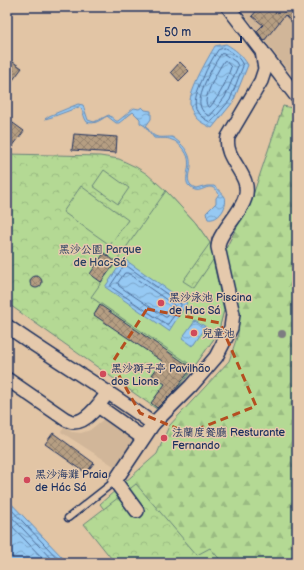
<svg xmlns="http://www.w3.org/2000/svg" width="304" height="570" viewBox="0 0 304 570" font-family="'Balsamiq Sans','LXGW WenKai TC',sans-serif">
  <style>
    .built { fill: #d1b699 }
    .forest { fill: url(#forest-firs); stroke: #688479 }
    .park { fill: url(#park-crowns); stroke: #688479 }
    .garden { fill: #b4d994; stroke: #688479 }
    .water { fill: url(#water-waves); stroke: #658bb7 }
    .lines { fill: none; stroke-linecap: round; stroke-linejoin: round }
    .shore { stroke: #4c6d9a; stroke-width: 1 }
    .building { fill: url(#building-cross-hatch); stroke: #1b2f5e }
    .service-casing { stroke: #1b2f5e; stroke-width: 9 }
    .minor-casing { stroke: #1b2f5e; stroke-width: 16 }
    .service { stroke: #e5c9ac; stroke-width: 6 }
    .minor { stroke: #e5c9ac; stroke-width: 13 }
    .tree { fill: #7d7c81 }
    .marked { fill: none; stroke: #b54e20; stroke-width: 3; stroke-dasharray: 8 5; stroke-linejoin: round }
    .poi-dot { fill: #d1495b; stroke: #e5c9ac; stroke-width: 1.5 }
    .labels { text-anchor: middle; stroke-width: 3; stroke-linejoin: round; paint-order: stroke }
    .park-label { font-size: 11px; fill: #2a4063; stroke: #e5c9ac }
    .poi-label { font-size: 11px; fill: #1b2f5e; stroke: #e5c9ac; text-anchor: start }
  </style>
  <defs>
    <pattern id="forest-firs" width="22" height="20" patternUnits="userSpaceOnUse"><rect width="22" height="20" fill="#b4d994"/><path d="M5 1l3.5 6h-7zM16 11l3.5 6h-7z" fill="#9abb82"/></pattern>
    <pattern id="park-crowns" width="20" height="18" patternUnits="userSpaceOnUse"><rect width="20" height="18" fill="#b4d994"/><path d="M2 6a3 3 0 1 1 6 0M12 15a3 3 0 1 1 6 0" fill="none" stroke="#9abb82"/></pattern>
    <pattern id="water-waves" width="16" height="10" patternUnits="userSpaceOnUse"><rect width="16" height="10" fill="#96c9f3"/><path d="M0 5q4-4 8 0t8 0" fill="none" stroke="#7aa4c8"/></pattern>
    <pattern id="building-cross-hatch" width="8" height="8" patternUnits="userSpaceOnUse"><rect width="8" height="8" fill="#b69e82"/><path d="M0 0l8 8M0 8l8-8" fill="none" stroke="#93816e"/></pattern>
  </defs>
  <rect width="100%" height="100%" fill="#e2c5a5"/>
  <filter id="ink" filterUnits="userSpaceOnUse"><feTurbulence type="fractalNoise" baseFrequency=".025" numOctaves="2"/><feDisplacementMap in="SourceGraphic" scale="8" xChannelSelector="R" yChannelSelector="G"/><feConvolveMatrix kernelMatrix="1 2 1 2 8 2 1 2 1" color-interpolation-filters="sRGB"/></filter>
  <g filter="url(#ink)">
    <!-- built -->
    <g class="built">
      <path d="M239 7H297V64L289 72Z"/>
      <path d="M104 419 132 438 133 442 117 468 61 432 64 428 72 432 81 433 90 430Z"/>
    </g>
    <!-- forest -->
    <path class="forest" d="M283 106 297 109V563H144L100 504 157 454 169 426 229 361 238 334V316L223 254 252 198Z"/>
    <!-- park -->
    <g class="park">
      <path d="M7 154 100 156 119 159 136 167 147 174 166 191 195 222 210 243 221 287 224 310 218 333 186 378 158 410 7 303Z"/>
      <path d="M136 484 197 555 210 548 223 563H115L84 524Z"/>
    </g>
    <!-- garden -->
    <g class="garden">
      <path d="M104 170 129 188 118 204 93 186Z"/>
      <path d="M81 186 128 220 110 245 63 212Z"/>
      <path d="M166 191 195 222 210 243 183 281 194 288 213 260 224 310 218 333 194 367 91 297Z"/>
    </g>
    <!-- water -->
    <g class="water">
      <path d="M226 44C236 50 242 55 248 65L233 102 212 128C206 125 197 121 194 115 193 113 190 107 190 103 189 90 208 58 215 46Z"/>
      <path d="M78 104 83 105 88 120 94 122 109 115 116 121H118L134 108 139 109 142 107 145 110 151 111V119L146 126C155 140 158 137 172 137 182 143 192 154 190 166 190 171 187 177 189 183 190 186 193 188 196 189L207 186H214C217 188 223 194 225 197 228 208 218 221 208 219L206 213 216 203V198L219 194C208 177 202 198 190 187 180 179 197 163 182 148 179 144 176 141 172 140 166 137 160 139 154 138L145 126 140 123V119L133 112 119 123H116L107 116C100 120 95 125 87 122 83 117 84 110 79 107L52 117 45 119 49 116Z"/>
      <path d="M124 259 187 303 169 331 105 287Z"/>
      <path d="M195 320 206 327 193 346 182 338Z"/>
      <path d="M7 499 63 558 67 563H7Z"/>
    </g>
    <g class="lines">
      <!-- shore -->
      <g class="shore">
        <path d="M225 48C233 53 240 57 243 66L230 100 212 121 210 122C188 112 195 96 203 78 207 68 212 59 218 50Z"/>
        <path d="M224 54 236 62 238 66 225 97 211 115 209 116C204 113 201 110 200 104 198 92 214 64 221 54Z"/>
        <path d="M226 61 231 67C226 82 221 94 210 107H208C207 105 206 104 206 101 206 93 219 68 224 61Z"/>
        <path d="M124 266H127L181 304V306L168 324H166L111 287V285Z"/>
        <path d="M125 273H128L174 305V307L167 317H165L119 286 118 283Z"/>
        <path d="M7 505 62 563"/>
        <path d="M7 512 55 563"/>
        <path d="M7 521 47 563"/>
      </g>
    </g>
    <!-- building -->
    <g class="building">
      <path d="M260 7H292L297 13V28L285 15 264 41 257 31 263 25 252 16Z"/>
      <path d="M7 58 22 68 13 80 7 76Z"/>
      <path d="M180 62 189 71 179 81 171 72Z"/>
      <path d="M13 123 24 131 7 154V131Z"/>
      <path d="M74 134 117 137 116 153 72 150Z"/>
      <path d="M104 253 116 262 101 282 90 274Z"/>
      <circle cx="36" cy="282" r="6"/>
      <path d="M100 305 192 368 175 390 157 408 151 403 165 384 152 375 162 361 94 315Z"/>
      <path d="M53 433 94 463 86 473 45 444Z"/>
    </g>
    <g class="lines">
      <!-- service casing -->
      <g class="service-casing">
        <path id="service" d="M68 518 115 481"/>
      </g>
      <!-- minor casing -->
      <g class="minor-casing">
        <g id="minor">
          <path d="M228 7 297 97"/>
          <path d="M7 326C55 360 106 389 153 424"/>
          <path d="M7 379 65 419C67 420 71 422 74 422 88 422 101 402 108 392"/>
          <path d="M98 406 143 438"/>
          <path d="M137 511 115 481 153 424 191 386 216 357 231 328 233 314 218 247 219 241C225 226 240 214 245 198 253 175 223 160 228 137L261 81 265 69 262 51"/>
        </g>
      </g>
      <!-- service -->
      <use href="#service" class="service"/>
      <!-- minor -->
      <use href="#minor" class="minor"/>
    </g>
    <!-- trees -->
    <circle class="tree" cx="282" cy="334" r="4"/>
  </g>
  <!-- marked area -->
  <path class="marked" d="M147 309 220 323 256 406 188 433 140 413 112 363Z"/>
  <!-- markers -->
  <g class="poi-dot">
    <circle cx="161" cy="303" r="4"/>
    <circle cx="194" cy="333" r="4"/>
    <circle cx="103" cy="374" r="4"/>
    <circle cx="164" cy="438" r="4"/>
    <circle cx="27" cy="480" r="4"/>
  </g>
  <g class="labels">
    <!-- park labels -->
    <g class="park-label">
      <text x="100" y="253">黑沙公園 Parque<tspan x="100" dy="13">de Hac-Sá</tspan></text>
    </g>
    <!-- poi labels -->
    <g class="poi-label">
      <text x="169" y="301">黑沙泳池 Piscina<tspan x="169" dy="13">de Hac Sá</tspan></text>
      <text x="202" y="337">兒童池</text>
      <text x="111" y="372">黑沙獅子亭 Pavilhão<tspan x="111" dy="13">dos Lions</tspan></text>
      <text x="172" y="436">法蘭度餐廳 Resturante<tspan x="172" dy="13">Fernando</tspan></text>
      <text x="35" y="478">黑沙海灘 Praia<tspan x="35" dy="13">de Hác Sá</tspan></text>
    </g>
  </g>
  <!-- margin -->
  <rect width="304" height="570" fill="none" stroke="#e5c9ac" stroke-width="24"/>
  <rect x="12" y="12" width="280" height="546" fill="none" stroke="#1b2f5e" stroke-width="1.5" filter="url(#ink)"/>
  <!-- scale -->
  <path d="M158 36v6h83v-6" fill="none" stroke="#1b2f5e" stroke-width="2"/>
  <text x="164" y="36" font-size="12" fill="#1b2f5e" stroke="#e5c9ac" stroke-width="3" paint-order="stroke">50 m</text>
</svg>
